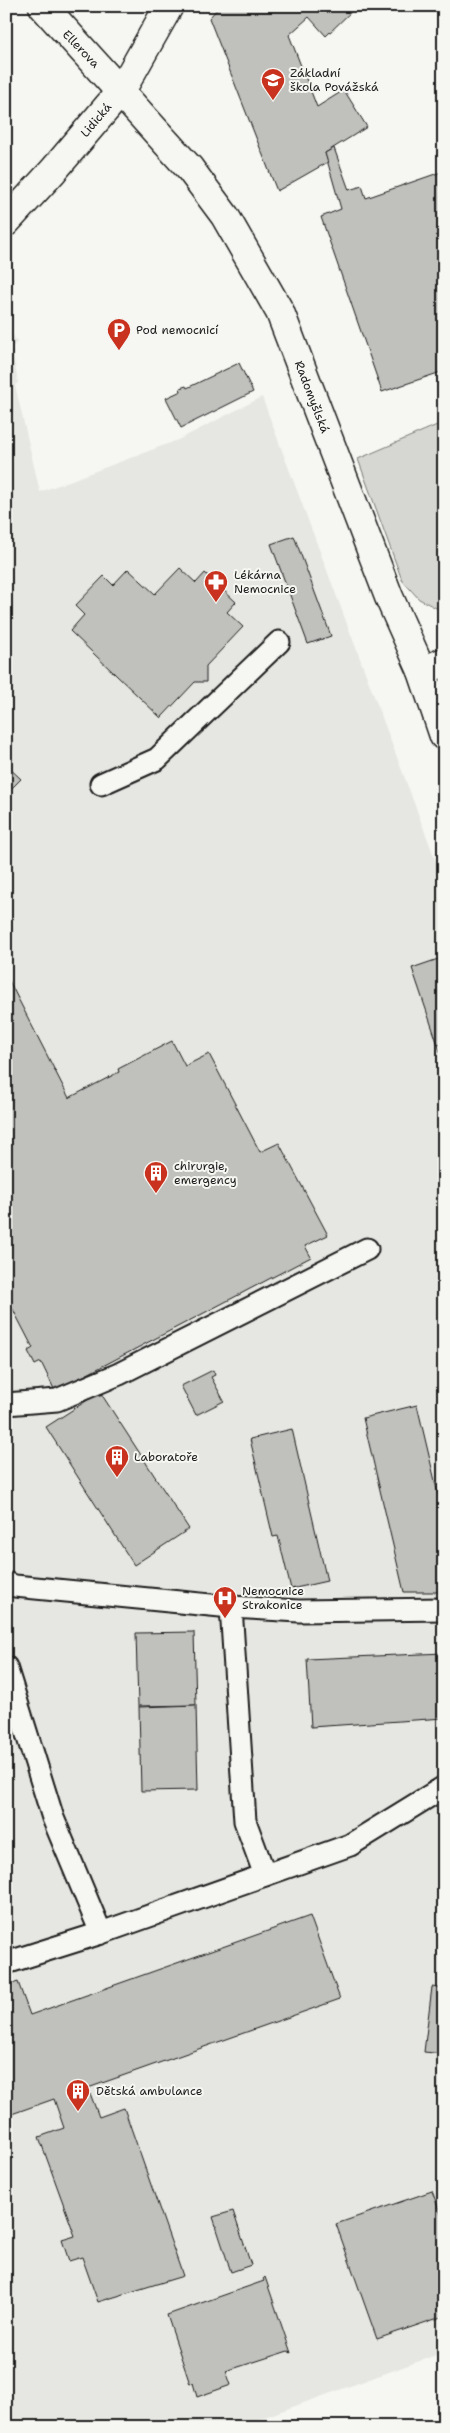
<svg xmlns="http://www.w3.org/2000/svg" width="450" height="2433" viewBox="0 0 450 2433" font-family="'Shantell Sans',sans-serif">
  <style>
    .built { fill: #e6e6e2 }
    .green { fill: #d6d6d2; stroke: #797977 }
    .building { fill: #c0c0bd; stroke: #1c1c1c }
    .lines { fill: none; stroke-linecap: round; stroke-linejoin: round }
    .lane-casing { stroke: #1c1c1c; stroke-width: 25 }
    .street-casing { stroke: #1c1c1c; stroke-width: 31 }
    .secondary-casing { stroke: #1c1c1c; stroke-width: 31 }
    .lane { stroke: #f6f6f2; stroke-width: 21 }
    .street { stroke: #f6f6f2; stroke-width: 28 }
    .secondary { stroke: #f6f6f2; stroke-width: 28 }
    .labels { text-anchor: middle; stroke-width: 4; stroke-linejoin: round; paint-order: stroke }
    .street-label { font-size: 12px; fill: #1c1c1c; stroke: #f6f6f2 }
    .poi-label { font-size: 12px; fill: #1c1c1c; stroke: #f6f6f2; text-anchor: start }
  </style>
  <rect width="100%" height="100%" fill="#f6f6f2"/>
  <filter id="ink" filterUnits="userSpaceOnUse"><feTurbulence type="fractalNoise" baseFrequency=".02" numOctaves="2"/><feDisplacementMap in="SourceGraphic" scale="10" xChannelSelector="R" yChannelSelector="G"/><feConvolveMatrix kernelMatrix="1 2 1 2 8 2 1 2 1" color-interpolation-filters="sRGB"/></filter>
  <g filter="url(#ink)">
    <!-- built -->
    <path class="built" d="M6 324 17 342 12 347 18 383 15 385 40 492 178 440 262 397 444 883V2356L436 2355 237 2427H6Z"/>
    <!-- green -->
    <path class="green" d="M444 422V612L419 599 402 580 358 459Z"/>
    <!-- building -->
    <g class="building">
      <path d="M220 6H357L326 36 309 17 289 35 317 107 344 90 367 127 325 153 328 162 277 191 209 18Z"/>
      <path d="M334 148 349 190 362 186 366 198 444 171V371L382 392 321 217 341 209 325 153Z"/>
      <path d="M239 363 253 392 181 428 166 398 181 391 180 388 186 386 187 388Z"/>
      <path d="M294 536 331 636 308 644 271 544Z"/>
      <path d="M180 568 196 583 205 573 236 602 227 612 243 627 206 666V682H195L161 718 70 631 84 615 75 606 104 576 113 585 128 569 155 594Z"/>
      <path d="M6 765 21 779 6 794Z"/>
      <path d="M444 957V1043L438 1045 412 968Z"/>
      <path d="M6 975 69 1098 119 1072 118 1069 172 1041 185 1066 209 1054 260 1152 279 1143 328 1235 305 1246 311 1257 55 1391 41 1362 35 1365 28 1351 33 1348 6 1296Z"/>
      <path d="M444 1043V1066L438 1045Z"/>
      <path d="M213 1370 215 1375 211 1377 224 1401 196 1415 181 1386Z"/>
      <path d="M100 1392 189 1529 134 1565 46 1427Z"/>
      <path d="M417 1405 444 1519V1592H404L363 1418Z"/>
      <path d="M292 1429 327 1581 291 1589 278 1536 273 1537 250 1439Z"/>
      <path d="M194 1632 196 1705 138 1706 136 1633Z"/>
      <path d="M444 1653V1718L311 1727 307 1659Z"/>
      <path d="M196 1705 198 1790 141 1791 139 1707Z"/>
      <path d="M310 1916 340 1999 88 2088 99 2117 124 2108 183 2276 98 2302 82 2257 69 2261 62 2240 75 2236 39 2137 64 2128 54 2099 6 2116V1986L18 1982 30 2015Z"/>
      <path d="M432 1987 444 1989V2054L424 2052Z"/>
      <path d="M432 2191 444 2223V2316L377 2339 336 2224Z"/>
      <path d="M233 2211 251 2265 231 2272 213 2217Z"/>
      <path d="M265 2277 291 2353 288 2351 226 2371 231 2385 197 2397 193 2383 190 2384 167 2315 264 2281 263 2279Z"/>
    </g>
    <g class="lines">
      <!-- lane casing -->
      <g class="lane-casing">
        <g id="lane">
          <path d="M101 784 157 759 279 642"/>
          <path d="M6 1404 57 1400 119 1374 367 1249"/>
          <path d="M6 1583 15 1586 231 1607 299 1611 444 1609"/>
          <path d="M231 1607 245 1821 265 1875"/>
          <path d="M6 1667 53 1818 101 1933"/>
          <path d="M6 1963 101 1933 350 1845 444 1787"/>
        </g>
      </g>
      <!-- street casing -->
      <g class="street-casing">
        <path id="street" d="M121 91 169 6"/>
      </g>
      <!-- secondary casing -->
      <g class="secondary-casing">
        <g id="secondary">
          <path d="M43 6 190 169 225 216 280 312 389 597 422 671 444 736"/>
          <path d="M6 222 53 171 121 91"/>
          <path d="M422 671 444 662"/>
        </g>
      </g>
      <!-- lane -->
      <use href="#lane" class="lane"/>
      <!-- street -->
      <use href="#street" class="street"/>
      <!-- secondary -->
      <use href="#secondary" class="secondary"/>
    </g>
  </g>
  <!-- icons -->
  <defs>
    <g id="school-pin" transform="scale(1.25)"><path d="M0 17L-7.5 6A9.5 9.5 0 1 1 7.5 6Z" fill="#c8321e" stroke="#f6f6f2"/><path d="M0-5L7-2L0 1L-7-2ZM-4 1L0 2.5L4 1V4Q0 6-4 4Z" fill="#fff"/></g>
    <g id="parking-pin" transform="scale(1.25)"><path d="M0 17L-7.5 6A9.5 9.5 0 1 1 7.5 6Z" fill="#c8321e" stroke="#f6f6f2"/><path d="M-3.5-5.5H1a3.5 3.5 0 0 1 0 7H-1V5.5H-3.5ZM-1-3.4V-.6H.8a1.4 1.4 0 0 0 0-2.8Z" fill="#fff"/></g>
    <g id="pharmacy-pin" transform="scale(1.25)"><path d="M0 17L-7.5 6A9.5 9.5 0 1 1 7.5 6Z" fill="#c8321e" stroke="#f6f6f2"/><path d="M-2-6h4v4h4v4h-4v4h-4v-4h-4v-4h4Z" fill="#fff"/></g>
    <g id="building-pin" transform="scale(1.25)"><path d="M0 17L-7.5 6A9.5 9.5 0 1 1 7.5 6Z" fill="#c8321e" stroke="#f6f6f2"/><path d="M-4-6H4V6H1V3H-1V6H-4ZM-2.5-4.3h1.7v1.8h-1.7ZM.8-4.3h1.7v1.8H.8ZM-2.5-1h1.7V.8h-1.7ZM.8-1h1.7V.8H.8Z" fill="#fff"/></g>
    <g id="hospital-pin" transform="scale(1.25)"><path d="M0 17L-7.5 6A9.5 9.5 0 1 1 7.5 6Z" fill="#c8321e" stroke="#f6f6f2"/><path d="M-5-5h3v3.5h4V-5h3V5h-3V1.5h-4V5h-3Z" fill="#fff"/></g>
  </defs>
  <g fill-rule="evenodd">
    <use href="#school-pin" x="273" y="80"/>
    <use href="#parking-pin" x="119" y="330"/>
    <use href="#pharmacy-pin" x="216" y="582"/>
    <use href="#building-pin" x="156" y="1173"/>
    <use href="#building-pin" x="117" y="1457"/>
    <use href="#hospital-pin" x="225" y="1598"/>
    <use href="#building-pin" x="78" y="2091"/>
  </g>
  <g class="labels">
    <!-- street labels -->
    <g class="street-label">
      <text transform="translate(81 49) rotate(46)" y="4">Ellerova</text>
      <text transform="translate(96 120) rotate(-50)" y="4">Lidická</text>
      <text transform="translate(312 397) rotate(69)" y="4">Radomyšlská</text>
    </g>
    <!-- poi labels -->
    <g class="poi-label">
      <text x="290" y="77">Základní<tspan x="290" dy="14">škola Povážská</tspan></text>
      <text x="136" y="334">Pod nemocnicí</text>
      <text x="234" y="579">Lékárna<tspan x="234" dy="14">Nemocnice</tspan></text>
      <text x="174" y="1170">chirurgie,<tspan x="174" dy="14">emergency</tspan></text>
      <text x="134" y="1461">Laboratoře</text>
      <text x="242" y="1595">Nemocnice<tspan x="242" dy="14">Strakonice</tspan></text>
      <text x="96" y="2095">Dětská ambulance</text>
    </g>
  </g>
  <!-- margin -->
  <rect width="450" height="2433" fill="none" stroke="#f6f6f2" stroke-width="25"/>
  <rect x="12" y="12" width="425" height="2408" fill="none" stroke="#1c1c1c" stroke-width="2" filter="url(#ink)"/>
</svg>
